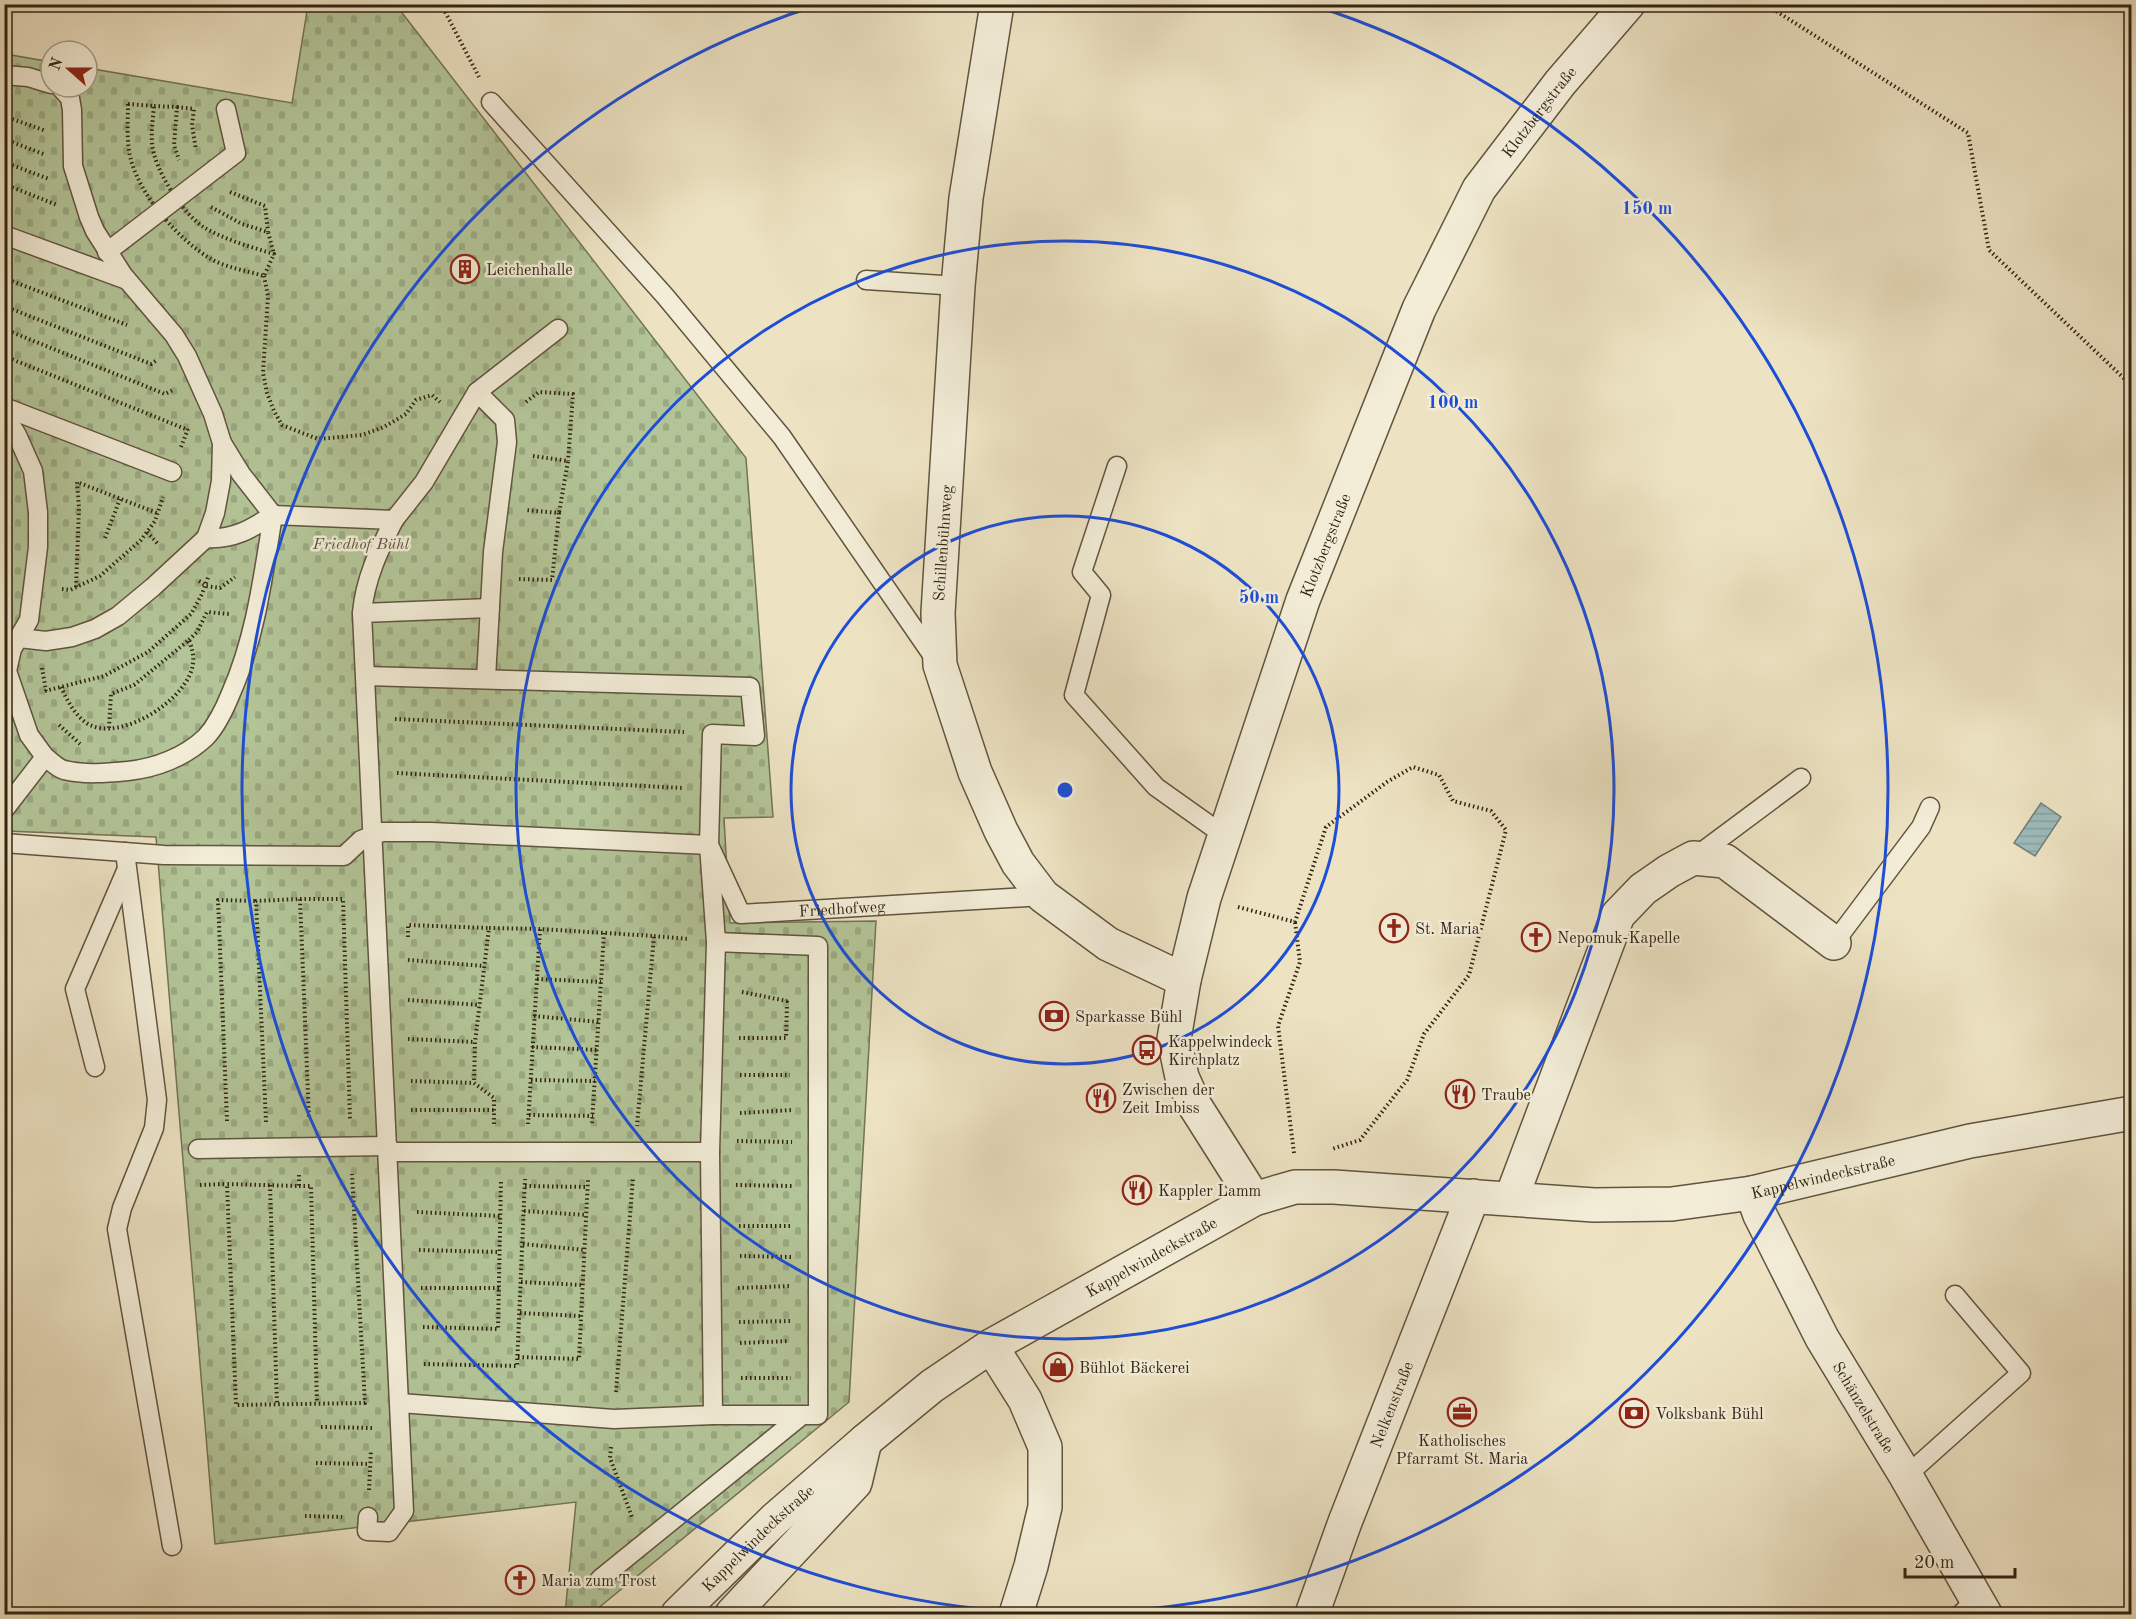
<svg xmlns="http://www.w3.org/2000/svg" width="2136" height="1619" viewBox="0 0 2136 1619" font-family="'Old Standard TT',serif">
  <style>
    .cemetery { fill: url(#cemetery-stones); stroke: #727456; stroke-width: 1.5 }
    .water { fill: url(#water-rules); stroke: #727f79; stroke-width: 1.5 }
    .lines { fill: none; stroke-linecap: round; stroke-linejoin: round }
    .service-casing { stroke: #61543f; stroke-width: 21 }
    .minor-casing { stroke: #61543f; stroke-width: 36 }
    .tertiary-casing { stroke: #61543f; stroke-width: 36 }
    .path { stroke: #322413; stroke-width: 4; stroke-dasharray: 1.5 3; stroke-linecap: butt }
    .service { stroke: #f3edd8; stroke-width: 18 }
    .minor { stroke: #f3edd8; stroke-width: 33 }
    .tertiary { stroke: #f3edd8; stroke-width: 33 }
    .ring { fill: none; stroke: #1d4ed8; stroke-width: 3 }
    .labels { text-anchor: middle; stroke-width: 5; stroke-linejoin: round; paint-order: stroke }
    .street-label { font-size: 16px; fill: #322413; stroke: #f3edd8 }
    .poi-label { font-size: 16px; fill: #322413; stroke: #f3edd8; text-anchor: start }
    .park-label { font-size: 16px; font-style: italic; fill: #59543b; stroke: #f3edd8 }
    .centre { fill: #1d4ed8; stroke: #f3edd8; stroke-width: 3 }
    .ring-label { font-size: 18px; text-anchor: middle; font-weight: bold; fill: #1d4ed8; stroke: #f3edd8; stroke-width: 5; stroke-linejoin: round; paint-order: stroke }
  </style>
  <defs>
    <pattern id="cemetery-stones" width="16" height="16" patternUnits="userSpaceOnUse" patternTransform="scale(1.5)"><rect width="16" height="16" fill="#b3c598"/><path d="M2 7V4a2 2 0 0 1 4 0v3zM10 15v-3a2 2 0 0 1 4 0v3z" fill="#9aa982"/></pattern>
    <pattern id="water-rules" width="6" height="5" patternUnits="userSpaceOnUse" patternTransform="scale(1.5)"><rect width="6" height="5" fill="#9dbcbd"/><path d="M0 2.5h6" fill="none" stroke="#88a1a2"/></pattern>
  </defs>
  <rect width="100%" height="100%" fill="#ede3c3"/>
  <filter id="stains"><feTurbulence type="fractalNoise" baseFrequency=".00333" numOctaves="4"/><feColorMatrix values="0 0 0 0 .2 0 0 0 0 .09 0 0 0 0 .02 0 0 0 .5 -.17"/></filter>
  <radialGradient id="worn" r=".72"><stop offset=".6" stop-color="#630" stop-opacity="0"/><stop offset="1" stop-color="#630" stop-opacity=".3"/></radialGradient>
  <!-- cemetery -->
  <path class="cemetery" d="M308 5H396L746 458 773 817 724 818 730 923 876 921 849 1402 591 1614H565L576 1502 215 1544 156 837 5 831V54L51 62V87H87V68L292 103Z"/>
  <!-- water -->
  <path class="water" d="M2041 803 2061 817 2035 856 2014 843Z"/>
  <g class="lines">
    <!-- service casing -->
    <g class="service-casing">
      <g id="service">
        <path d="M4 75 28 77 51 84"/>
        <path d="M491 102 665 296 782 437 935 659"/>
        <path d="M4 235 127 280"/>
        <path d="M107 252 236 153 226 109"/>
        <path d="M866 280 958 286"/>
        <path d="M477 392 505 420 507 442 493 552 486 678"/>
        <path d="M4 407 172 472"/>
        <path d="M4 414 17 435 33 471 38 512V547L29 620 12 649 7 671 29 735 45 757"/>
        <path d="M1117 466 1082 572 1101 595 1074 695 1156 787 1225 836"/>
        <path d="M394 520 424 482 477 392 558 329"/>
        <path d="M206 538C233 540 251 529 273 515L241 474 222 443"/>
        <path d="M362 613 490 608"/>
        <path d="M19 638 46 641 72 637 95 629 118 616 153 587 206 538 215 513 221 481 222 443 213 414 187 356 174 335 123 275 95 231 89 217 73 166 72 110 70 98 60 87"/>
        <path d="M366 676 750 687 755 736 712 734 709 845 716 942"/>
        <path d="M4 810 45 757C51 761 57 768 64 770 84 775 107 773 128 771 156 768 185 757 206 737 217 725 225 708 231 693 256 636 263 576 273 515L394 520C379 550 365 579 362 613L404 1511 389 1532 367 1531 368 1517"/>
        <path id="s1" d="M4 843 164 855 344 856 361 840 382 832H431L709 845 741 914 1043 896"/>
        <path d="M125 852 157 1100 154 1128 122 1208 117 1229 172 1546"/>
        <path d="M1695 857 1801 778"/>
        <path d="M1834 943 1921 827 1930 807"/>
        <path d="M95 1067 75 989 126 871"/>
        <path d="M198 1149 388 1146"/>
        <path d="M388 1152H710L713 1415 614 1419 400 1403"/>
        <path d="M710 1152 716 942 818 946V1415H713"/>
        <path d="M1906 1476 2021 1373 1955 1295"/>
        <path d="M600 1579 801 1416"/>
        <path d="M1961 1614 1976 1599"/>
      </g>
    </g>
    <!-- minor casing -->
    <g class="minor-casing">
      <g id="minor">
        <path d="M997 4 966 198 958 286 938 613 940 665 975 772 1001 831 1018 863 1043 896 1108 944 1184 980"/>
        <path id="s2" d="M1752 1193 1760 1215 1822 1338 1906 1476 1985 1614"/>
        <path id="s3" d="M1254 1199 1195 1106 1182 1077 1174 1039 1184 980 1204 898 1303 600 1419 309 1479 189 1560 83 1628 4"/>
        <path d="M1511 1199 1618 915 1643 889 1669 871 1693 858 1725 861 1834 943"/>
        <path d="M991 1346 1025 1400 1045 1447V1507L1031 1566 1016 1614"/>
        <path d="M732 1614 855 1483 865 1441"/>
        <path id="s4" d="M1312 1614 1345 1522 1473 1196"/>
      </g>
    </g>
    <!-- tertiary casing -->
    <g class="tertiary-casing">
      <g id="tertiary">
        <path id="s5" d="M678 1614 775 1519 865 1441 932 1386 991 1346 1254 1199 1295 1187H1334L1594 1205 1672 1204 1752 1193 1970 1141 2132 1113"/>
      </g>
    </g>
    <!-- path -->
    <g class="path">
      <path d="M441 4 479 77"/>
      <path d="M1765 4 1968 133 1989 250 2132 386"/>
      <path d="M128 104 154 106C153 118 151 131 152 143 154 169 182 214 205 228 226 240 251 247 274 254L264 276C248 271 227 268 211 259 179 240 141 197 131 160 126 142 128 122 128 104Z"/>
      <path d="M154 106 177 107 174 145 179 160"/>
      <path d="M177 107 194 109 192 125 196 150"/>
      <path d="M4 116 46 131"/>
      <path d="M4 139 46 155"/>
      <path d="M4 162 49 179"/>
      <path d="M4 184 57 205"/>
      <path d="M230 192 265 206 268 232"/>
      <path d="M211 207 242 224 268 232 274 254"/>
      <path d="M264 276 268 296 263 373 267 393 274 411 282 425 318 439 362 435 384 427 406 414 416 400 432 395 440 402"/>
      <path d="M4 278 127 325"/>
      <path d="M4 306 151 364 157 360"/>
      <path d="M4 329 165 394 173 390"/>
      <path d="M4 356 188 430"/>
      <path d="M526 402 539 392 573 394 568 461"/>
      <path d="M181 447 188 429"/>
      <path d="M533 456 568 461 559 513"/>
      <path d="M147 532 159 545"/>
      <path d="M105 538 120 499"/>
      <path d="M519 579 552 580 559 513 525 510"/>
      <path d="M199 581 206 586 220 588 235 577"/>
      <path d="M76 587 79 508 77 482 157 513"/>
      <path d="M62 589 70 590 100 576 141 540 155 521 163 497"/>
      <path d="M189 640 197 632 207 612 229 614"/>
      <path d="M42 668 46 691"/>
      <path d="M61 687C67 700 75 716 88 724 121 743 190 698 193 663 194 655 192 648 189 640L134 685 111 694 109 728"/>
      <path d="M45 691 104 676 148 652 191 614 202 594 209 575"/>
      <path d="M395 719 684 732"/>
      <path d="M59 725 80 744"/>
      <path d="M397 773 683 788"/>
      <path d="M300 899H343L350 1119"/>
      <path d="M1238 907 1295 922 1326 827 1387 782 1413 767 1439 775 1453 801 1491 811 1506 830 1469 975 1424 1034 1407 1080 1360 1140 1332 1149"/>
      <path d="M654 936 689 939"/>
      <path d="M408 937V925L489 928"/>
      <path d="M408 960 484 966"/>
      <path d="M537 979 601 982"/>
      <path d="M742 992 787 1001 788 998"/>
      <path d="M408 1000 480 1005"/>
      <path d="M534 1016 599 1022"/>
      <path d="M739 1038H786L787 1005"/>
      <path d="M408 1039 475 1042"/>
      <path d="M532 1047 597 1050"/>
      <path d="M740 1075H790"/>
      <path d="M531 1080 595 1081"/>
      <path d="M411 1081 474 1083"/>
      <path d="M411 1110H494"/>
      <path d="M740 1113 792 1110"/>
      <path d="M529 1115 593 1116"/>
      <path d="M227 1121 218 900 256 901"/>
      <path d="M266 1122 256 901 300 899 309 1119"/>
      <path d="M592 1123 604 933"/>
      <path d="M494 1124V1098L474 1083 475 1042 489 928 540 929"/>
      <path d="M528 1124 540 929 654 936 637 1126"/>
      <path d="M737 1141 792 1142"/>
      <path d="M1294 1153 1278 1026 1300 962 1295 922"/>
      <path d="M299 1175V1186L227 1184 236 1405 365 1403 352 1174"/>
      <path d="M200 1185 227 1184"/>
      <path d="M270 1185 277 1404"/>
      <path d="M736 1185 792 1186"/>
      <path d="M299 1186H311L317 1403"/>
      <path d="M525 1186 588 1187"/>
      <path d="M524 1211 586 1215"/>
      <path d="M417 1212 500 1216"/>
      <path d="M739 1226H792"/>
      <path d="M523 1244 585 1250"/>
      <path d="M419 1250 499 1252"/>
      <path d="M740 1256 792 1257"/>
      <path d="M521 1282 582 1285"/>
      <path d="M421 1288H499"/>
      <path d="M738 1288 790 1286"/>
      <path d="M520 1313 581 1316"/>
      <path d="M739 1322 791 1321"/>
      <path d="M423 1327 498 1329 501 1180"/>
      <path d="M740 1343 789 1341"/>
      <path d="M518 1357 579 1359 588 1179"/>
      <path d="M424 1364 517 1366 525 1179"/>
      <path d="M741 1378H791"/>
      <path d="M616 1392 633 1178"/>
      <path d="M321 1427 372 1428V1430"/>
      <path d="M611 1447 610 1458 632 1517"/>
      <path d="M316 1463 370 1464"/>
      <path d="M369 1490 371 1450"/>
      <path d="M305 1516 342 1517"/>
    </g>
    <!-- service -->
    <use href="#service" class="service"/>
    <!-- minor -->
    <use href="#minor" class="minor"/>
    <!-- tertiary -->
    <use href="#tertiary" class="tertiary"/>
  </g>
  <!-- distance rings -->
  <g class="ring">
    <circle cx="1065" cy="790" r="274"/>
    <circle cx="1065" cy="790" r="549"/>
    <path d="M1312 5A823 823 0 1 1 818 5"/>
  </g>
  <!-- icons -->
  <defs>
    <g id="building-ring" transform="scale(1.5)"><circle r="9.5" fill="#f3edd8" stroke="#8f2418" stroke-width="1.5"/><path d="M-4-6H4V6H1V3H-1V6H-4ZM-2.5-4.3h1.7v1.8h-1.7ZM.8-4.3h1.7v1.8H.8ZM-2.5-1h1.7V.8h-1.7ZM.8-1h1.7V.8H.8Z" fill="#8f2418"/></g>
    <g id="church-ring" transform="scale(1.5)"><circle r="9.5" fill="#f3edd8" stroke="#8f2418" stroke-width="1.5"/><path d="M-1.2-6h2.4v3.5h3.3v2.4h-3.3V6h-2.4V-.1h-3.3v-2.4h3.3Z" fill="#8f2418"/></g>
    <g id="bank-ring" transform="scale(1.5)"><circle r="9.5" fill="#f3edd8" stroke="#8f2418" stroke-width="1.5"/><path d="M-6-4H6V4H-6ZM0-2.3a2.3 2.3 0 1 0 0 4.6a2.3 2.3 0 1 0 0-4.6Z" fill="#8f2418"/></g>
    <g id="bus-ring" transform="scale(1.5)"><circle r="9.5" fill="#f3edd8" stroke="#8f2418" stroke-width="1.5"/><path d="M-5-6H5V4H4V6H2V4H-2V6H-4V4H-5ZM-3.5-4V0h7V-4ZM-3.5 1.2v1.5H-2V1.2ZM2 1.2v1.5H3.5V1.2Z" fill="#8f2418"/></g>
    <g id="restaurant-ring" transform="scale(1.5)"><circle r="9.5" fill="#f3edd8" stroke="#8f2418" stroke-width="1.5"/><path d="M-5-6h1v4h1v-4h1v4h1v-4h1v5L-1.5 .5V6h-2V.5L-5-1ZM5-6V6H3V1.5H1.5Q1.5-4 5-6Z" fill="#8f2418"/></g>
    <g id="shop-ring" transform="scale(1.5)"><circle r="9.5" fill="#f3edd8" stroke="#8f2418" stroke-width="1.5"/><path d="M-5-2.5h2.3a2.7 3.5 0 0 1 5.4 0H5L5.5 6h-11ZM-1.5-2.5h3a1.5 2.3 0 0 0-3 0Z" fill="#8f2418"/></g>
    <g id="office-ring" transform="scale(1.5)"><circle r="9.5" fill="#f3edd8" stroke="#8f2418" stroke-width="1.5"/><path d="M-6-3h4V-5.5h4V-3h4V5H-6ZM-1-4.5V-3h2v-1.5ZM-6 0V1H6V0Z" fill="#8f2418"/></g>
  </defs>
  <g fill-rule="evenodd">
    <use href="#building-ring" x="465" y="269"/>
    <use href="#church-ring" x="1394" y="928"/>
    <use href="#church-ring" x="1536" y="937"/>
    <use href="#bank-ring" x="1054" y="1016"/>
    <use href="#bus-ring" x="1147" y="1050"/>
    <use href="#restaurant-ring" x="1460" y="1094"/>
    <use href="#restaurant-ring" x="1101" y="1098"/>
    <use href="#restaurant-ring" x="1137" y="1190"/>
    <use href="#shop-ring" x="1058" y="1367"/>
    <use href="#office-ring" x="1462" y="1412"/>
    <use href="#bank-ring" x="1634" y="1413"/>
    <use href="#church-ring" x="520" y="1580"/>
  </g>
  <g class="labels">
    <!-- street labels -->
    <g class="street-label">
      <text dy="6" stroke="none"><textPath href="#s3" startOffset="1184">Klotzbergstraße</textPath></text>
      <text transform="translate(942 543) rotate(-86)" y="6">Schillenbühnweg</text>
      <text dy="6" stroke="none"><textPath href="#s3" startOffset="698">Klotzbergstraße</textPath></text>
      <text dy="6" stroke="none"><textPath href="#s1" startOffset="891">Friedhofweg</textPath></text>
      <text dy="6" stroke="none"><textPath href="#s5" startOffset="1288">Kappelwindeckstraße</textPath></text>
      <text dy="6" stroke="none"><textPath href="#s5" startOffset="596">Kappelwindeckstraße</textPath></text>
      <text dy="6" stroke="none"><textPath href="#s4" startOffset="224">Nelkenstraße</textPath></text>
      <text dy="6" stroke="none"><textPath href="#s2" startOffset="242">Schänzelstraße</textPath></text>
      <text dy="6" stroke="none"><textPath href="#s5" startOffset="110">Kappelwindeckstraße</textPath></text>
    </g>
    <!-- poi labels -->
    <g class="poi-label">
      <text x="486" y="275">Leichenhalle</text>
      <text x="1415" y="934">St. Maria</text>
      <text x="1557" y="943">Nepomuk-Kapelle</text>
      <text x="1075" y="1022">Sparkasse Bühl</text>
      <text x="1168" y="1047">Kappelwindeck<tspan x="1168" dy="18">Kirchplatz</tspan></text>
      <text x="1122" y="1095">Zwischen der<tspan x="1122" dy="18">Zeit Imbiss</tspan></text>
      <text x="1481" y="1100">Traube</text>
      <text x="1158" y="1196">Kappler Lamm</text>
      <text x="1079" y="1373">Bühlot Bäckerei</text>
      <text x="1655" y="1419">Volksbank Bühl</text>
      <text x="1462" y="1446" text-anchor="middle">Katholisches<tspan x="1462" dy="18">Pfarramt St. Maria</tspan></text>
      <text x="541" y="1586">Maria zum Trost</text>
    </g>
    <!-- park labels -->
    <g class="park-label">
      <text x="361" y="549">Friedhof Bühl</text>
    </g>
  </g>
  <circle cx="1065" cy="790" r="9" class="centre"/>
  <g class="ring-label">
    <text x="1647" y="214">150 m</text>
    <text x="1453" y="408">100 m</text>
    <text x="1259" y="603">50 m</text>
  </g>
  <!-- margin -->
  <rect width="2136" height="1619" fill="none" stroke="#ede3c3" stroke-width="24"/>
  <rect x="6" y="6" width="2124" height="1607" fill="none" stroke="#322413" stroke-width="3"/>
  <rect x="12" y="12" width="2112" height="1595" fill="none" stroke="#322413" stroke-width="1.5"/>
  <!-- north arrow -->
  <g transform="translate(69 69) rotate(291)"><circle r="28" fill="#f3edd8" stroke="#a69d89" stroke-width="1.5"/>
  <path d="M0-4.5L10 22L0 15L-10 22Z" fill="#8f2418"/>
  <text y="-9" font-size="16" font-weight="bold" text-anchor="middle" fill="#322413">N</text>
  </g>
  <!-- scale -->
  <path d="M1905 1568v9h110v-9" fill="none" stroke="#322413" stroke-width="3"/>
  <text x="1914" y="1568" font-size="18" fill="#322413" stroke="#f3edd8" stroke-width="4.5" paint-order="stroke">20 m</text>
  <rect width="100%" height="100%" filter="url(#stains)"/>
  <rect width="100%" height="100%" fill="url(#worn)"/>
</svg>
